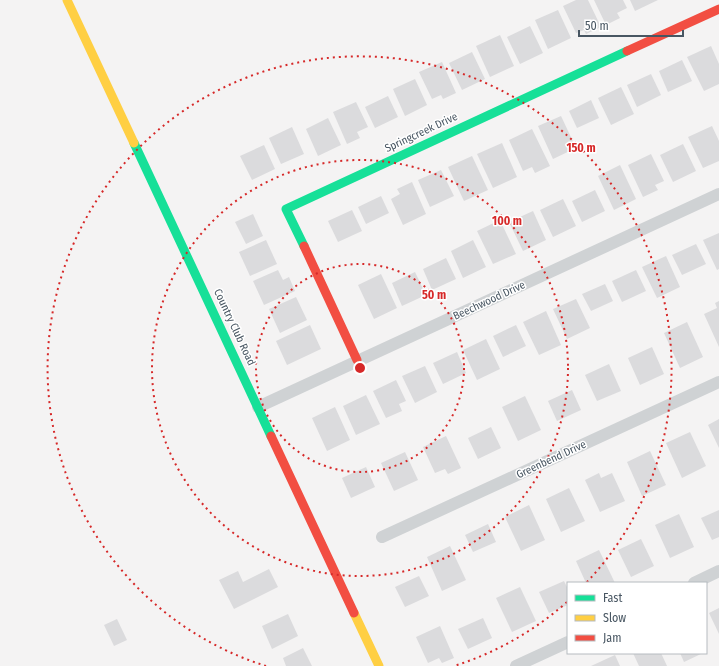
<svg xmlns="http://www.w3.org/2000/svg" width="719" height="666" viewBox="0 0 719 666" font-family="'Fira Sans Condensed',sans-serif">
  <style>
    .building { fill: #dbdbdd }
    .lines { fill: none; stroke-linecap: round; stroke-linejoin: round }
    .street { stroke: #cfd2d4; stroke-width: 12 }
    .fast { stroke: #16e098; stroke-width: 9 }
    .slow { stroke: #ffcf43; stroke-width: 9 }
    .jam { stroke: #f24e42; stroke-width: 9 }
    .ring { fill: none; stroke: #d62828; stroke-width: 2; stroke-dasharray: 2 4 }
    .labels { text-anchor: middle; stroke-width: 3; stroke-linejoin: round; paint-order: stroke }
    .street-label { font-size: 11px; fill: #485662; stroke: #fff }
    .centre { fill: #d62828; stroke: #fff; stroke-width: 2 }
    .ring-label { font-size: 12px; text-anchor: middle; font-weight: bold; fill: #d62828; stroke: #fff; stroke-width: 3; stroke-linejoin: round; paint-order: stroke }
  </style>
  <rect width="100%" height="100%" fill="#f4f3f3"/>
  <!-- building -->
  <g class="building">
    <path d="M576 0H588L601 27 586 34 584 30 576 33 563 6Z"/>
    <path d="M594 0H623L627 8 617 13 620 18 606 25Z"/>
    <path d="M630 0H658L635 11Z"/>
    <path d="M558 10 571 38 548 49 535 20Z"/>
    <path d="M530 26 543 53 520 64 507 37Z"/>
    <path d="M500 35 514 66 490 77 476 46Z"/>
    <path d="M711 46 719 64V84L704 91 687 57Z"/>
    <path d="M472 52 485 79 462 90 449 63Z"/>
    <path d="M682 60 692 81 668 92 659 71Z"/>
    <path d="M442 62 456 93 443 99 441 95 432 99 419 72Z"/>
    <path d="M651 74 661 95 637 107 627 85Z"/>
    <path d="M415 79 427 105 405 116 393 89Z"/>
    <path d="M621 87 634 114 611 125 598 98Z"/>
    <path d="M388 96 398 117 375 128 365 107Z"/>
    <path d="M591 100 599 118 577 128 569 111Z"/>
    <path d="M356 102 368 127 357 132 360 138 347 144 333 112Z"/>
    <path d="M561 116 576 148 553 159 538 126Z"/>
    <path d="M328 118 341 145 318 156 306 129Z"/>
    <path d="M712 126 719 141V161L703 168 688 137Z"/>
    <path d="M292 127 304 154 281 164 269 138Z"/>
    <path d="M532 129 550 166 535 173 532 167 523 171 509 140Z"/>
    <path d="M502 143 517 177 493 188 477 154Z"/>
    <path d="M683 144 696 171 673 182 660 155Z"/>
    <path d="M264 145 275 169 252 180 240 156Z"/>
    <path d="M651 154 664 181 655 185 658 190 643 197 628 165Z"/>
    <path d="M472 156 488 190 464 201 448 167Z"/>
    <path d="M620 165 636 199 614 210 598 176Z"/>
    <path d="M441 170 454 196 430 207 418 180Z"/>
    <path d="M412 182 426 214 403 225 391 199 400 194 397 189Z"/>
    <path d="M595 190 605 211 582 222 572 201Z"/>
    <path d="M381 196 389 213 366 224 358 207Z"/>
    <path d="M563 199 576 226 553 237 540 210Z"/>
    <path d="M352 210 362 231 338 242 328 221Z"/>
    <path d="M533 211 546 240 523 251 509 222Z"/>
    <path d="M253 214 263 236 246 244 235 222Z"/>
    <path d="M500 220 516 254 493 264 477 231Z"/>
    <path d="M719 233V269L717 270 703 240Z"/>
    <path d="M266 240 277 264 250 276 239 252Z"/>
    <path d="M473 240 486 267 463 278 451 251Z"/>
    <path d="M696 244 706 264 682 275 672 255Z"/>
    <path d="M666 256 680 287 657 298 642 267Z"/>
    <path d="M446 258 456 279 432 290 423 269Z"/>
    <path d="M278 270 283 280 289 277 295 291 264 305 253 281Z"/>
    <path d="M636 270 646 291 622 302 612 281Z"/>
    <path d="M415 272 426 295 402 306 392 283Z"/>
    <path d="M381 274 397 308 374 319 358 285Z"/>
    <path d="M605 284 613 301 591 311 582 294Z"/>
    <path d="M296 297 307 320 280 333 269 309Z"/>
    <path d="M576 299 590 328 567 339 553 309Z"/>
    <path d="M719 301V347L704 314 717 308 715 303Z"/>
    <path d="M546 311 561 345 539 355 523 322Z"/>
    <path d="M687 322 703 357 680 368 664 333Z"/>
    <path d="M310 325 321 349 287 365 276 341Z"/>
    <path d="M516 325 526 346 503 357 493 336Z"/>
    <path d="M486 339 500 369 477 380 463 350Z"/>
    <path d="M652 347 664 374 640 385 628 358Z"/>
    <path d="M457 352 466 373 443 384 433 363Z"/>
    <path d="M609 364 621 391 597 401 585 375Z"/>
    <path d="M425 366 437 392 415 403 402 376Z"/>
    <path d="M396 380 406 401 399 404 402 411 386 418 373 391Z"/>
    <path d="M572 390 581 410 557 421 548 401Z"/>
    <path d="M366 395 380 424 356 435 343 406Z"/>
    <path d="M525 396 541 430 518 441 502 407Z"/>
    <path d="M335 407 350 440 327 451 312 418Z"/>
    <path d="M719 419V448L708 425Z"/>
    <path d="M491 427 501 448 478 459 468 438Z"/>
    <path d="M690 432 706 466 682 478 666 443Z"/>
    <path d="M446 436 461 468 448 474 445 469 435 473 423 447Z"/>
    <path d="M650 451 666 485 642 496 627 462Z"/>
    <path d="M405 452 418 480 394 491 381 463Z"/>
    <path d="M366 467 375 487 351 498 342 478Z"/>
    <path d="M599 473 601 478 612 473 625 501 600 512 585 480Z"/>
    <path d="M569 488 585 521 561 532 546 499Z"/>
    <path d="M529 505 545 540 521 551 505 517Z"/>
    <path d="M719 510V537L712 540 701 518Z"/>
    <path d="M679 514 694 547 670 558 655 525Z"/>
    <path d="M488 524 496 542 473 552 465 535Z"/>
    <path d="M641 539 654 566 631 577 618 550Z"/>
    <path d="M450 546 466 580 442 591 427 557Z"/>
    <path d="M599 550 615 583H586L576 561Z"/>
    <path d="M269 569 278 587 234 609 219 580 238 571 243 582Z"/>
    <path d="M419 576 429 596 405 607 395 587Z"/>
    <path d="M564 581 568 589V605L549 613 539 592Z"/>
    <path d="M520 587 536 621 512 632 496 598Z"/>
    <path d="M719 608V634L709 613Z"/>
    <path d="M288 614 298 636 272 649 262 626Z"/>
    <path d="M483 618 492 638 468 649 458 629Z"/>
    <path d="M117 619 127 640 114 646 104 625Z"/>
    <path d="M440 626 454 658 442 663 439 658 428 663 416 637Z"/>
    <path d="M303 648 312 666H286L283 658Z"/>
    <path d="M633 653H661L667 666H639Z"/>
    <path d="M680 653H703L684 662Z"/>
    <path d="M615 655 620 666H591Z"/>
  </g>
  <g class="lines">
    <!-- street -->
    <g class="street">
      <path d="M258 407 719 194"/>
      <path d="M382 537 719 382"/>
      <path d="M694 583 719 571"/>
      <path d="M516 666 568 642"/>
    </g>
    <!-- fast -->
    <g class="fast">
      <path d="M134 143 271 436"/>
      <path d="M304 246 286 209 627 51"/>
    </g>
    <!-- slow -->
    <g class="slow">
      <path d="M67 0 134 143"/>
      <path d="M354 613 379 666"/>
    </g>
    <!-- jam -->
    <g class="jam">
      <path d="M627 51 719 9"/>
      <path d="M304 246 357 360"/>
      <path d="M271 436 354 613"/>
    </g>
  </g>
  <!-- distance rings -->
  <g class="ring">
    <circle cx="360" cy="368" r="104"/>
    <circle cx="360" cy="368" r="208"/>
    <path d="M567 602A312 312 0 0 1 454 666M266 666A312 312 0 1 1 586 583"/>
  </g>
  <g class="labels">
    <!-- street labels -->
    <g class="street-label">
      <text transform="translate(421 132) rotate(-25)" y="4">Springcreek Drive</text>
      <text transform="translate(489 300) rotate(-25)" y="4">Beechwood Drive</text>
      <text transform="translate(235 327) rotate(65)" y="4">Country Club Road</text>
      <text transform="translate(551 459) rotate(-25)" y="4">Greenbend Drive</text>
    </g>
  </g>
  <circle cx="360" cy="368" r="6" class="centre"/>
  <g class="ring-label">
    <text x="581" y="152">150 m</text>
    <text x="507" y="225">100 m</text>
    <text x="434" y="299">50 m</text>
  </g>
  <!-- legend -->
  <rect x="567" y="582" width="140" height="72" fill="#ffffff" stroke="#b6bbc0"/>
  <rect x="575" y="595" width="20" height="6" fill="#16e098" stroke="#b6bbc0"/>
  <text x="603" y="602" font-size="12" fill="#485662">Fast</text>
  <rect x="575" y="615" width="20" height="6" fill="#ffcf43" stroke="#b6bbc0"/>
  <text x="603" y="622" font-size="12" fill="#485662">Slow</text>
  <rect x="575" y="635" width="20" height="6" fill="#f24e42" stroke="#b6bbc0"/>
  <text x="603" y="642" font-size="12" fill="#485662">Jam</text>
  <!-- scale -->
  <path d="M579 30v6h104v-6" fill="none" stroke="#485662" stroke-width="2"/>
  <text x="585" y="30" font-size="12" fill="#485662" stroke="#ffffff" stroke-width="3" paint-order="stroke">50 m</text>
</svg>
